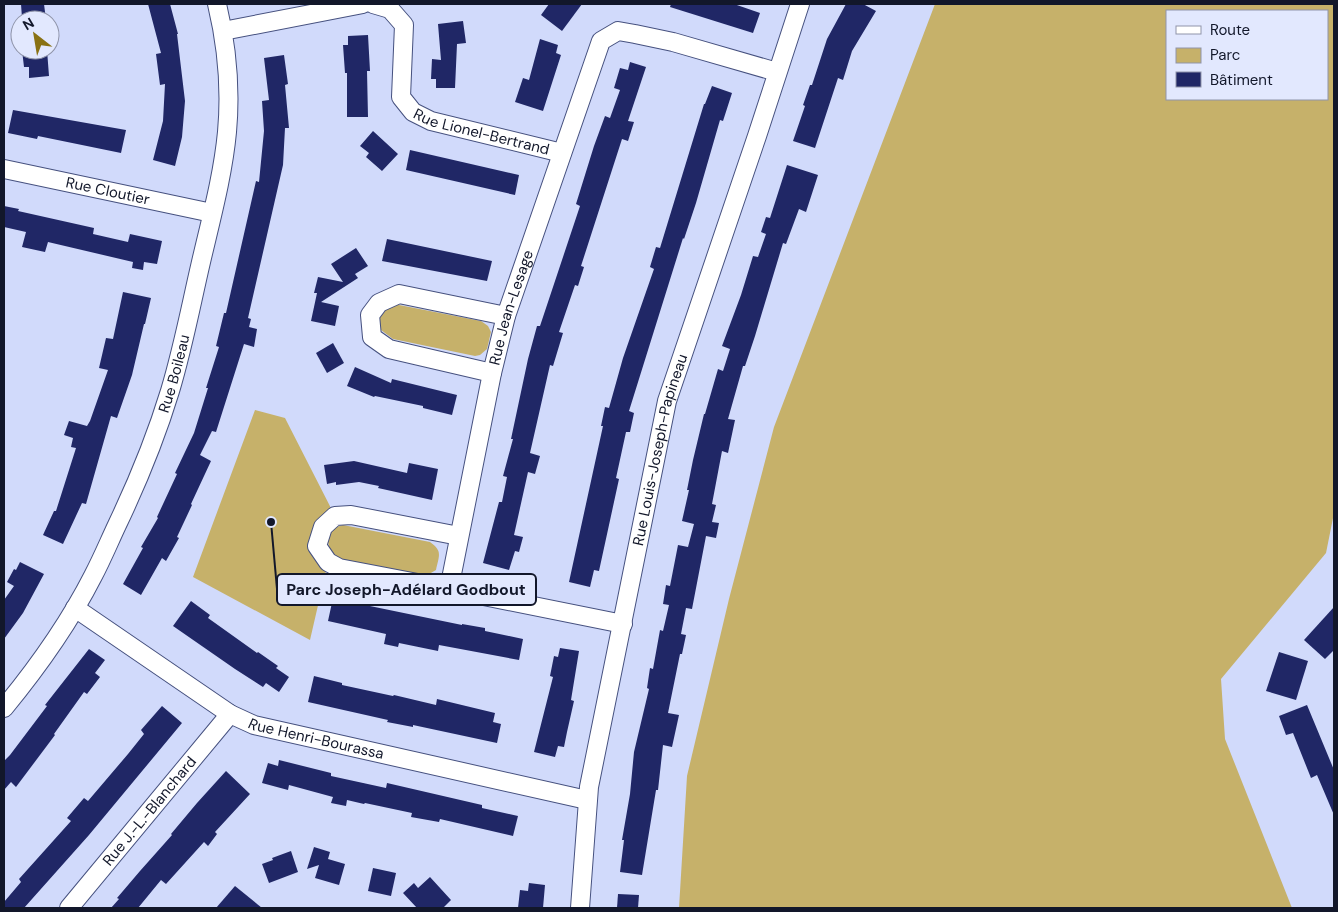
<svg xmlns="http://www.w3.org/2000/svg" width="1338" height="912" viewBox="0 0 1338 912" font-family="'DM Sans',sans-serif">
  <style>
    .green { fill: #c6b16a; fill-rule: evenodd }
    .building { fill: #202766 }
    .lines { fill: none; stroke-linecap: round; stroke-linejoin: round }
    .minor-casing { stroke: #46517f; stroke-width: 20 }
    .minor { stroke: #fff; stroke-width: 18 }
    .labels { text-anchor: middle; stroke-width: 5; stroke-linejoin: round; paint-order: stroke }
    .street-label { font-size: 15px; fill: #12172a; stroke: #e2e8fe }
    .leader { fill: none; stroke: #12172a; stroke-width: 2 }
    .callout-dot { fill: #12172a; stroke: #e2e8fe; stroke-width: 2 }
    .callout { fill: #e2e8fe; stroke: #12172a; stroke-width: 2 }
    .callout-label { font-size: 16px; text-anchor: middle; font-weight: bold; fill: #12172a }
  </style>
  <rect width="100%" height="100%" fill="#d1dafb"/>
  <!-- green -->
  <g class="green">
    <path d="M935 4H1334V513L1326 553 1221 679 1225 739 1292 908H679L687 776 729 599 774 427ZM1167 11H1327V99H1167Z"/>
    <path d="M394 304 481 321 488 326 491 332 487 349 480 355 475 356 393 339 381 330 379 321 382 310Z"/>
    <path d="M255 410 285 418 335 516 323 527 328 562 310 640 193 577Z"/>
    <path d="M343 525 430 542C443 551 439 556 436 570L424 577 342 560 335 556 330 551 328 542 331 530 336 527Z"/>
  </g>
  <!-- building -->
  <g class="building">
    <path d="M21 4H44L46 20H25V17L22 18Z"/>
    <path d="M148 4H170L178 34H177L185 101 182 137 175 166 153 160 163 121 165 84 160 85 156 54 161 53Z"/>
    <path d="M549 4H582L562 31 541 15Z"/>
    <path d="M671 4H734L760 13 753 33 670 7Z"/>
    <path d="M846 4H863L876 11 852 51 843 80 838 78 815 148 793 141 805 106 803 105 810 85H812L827 39Z"/>
    <path d="M463 21 466 43 457 44 455 88H436V79H431L432 59 441 60 438 24Z"/>
    <path d="M368 35 370 71H367L368 117H347V73H345L343 45H348V36Z"/>
    <path d="M540 39 558 45 556 53 561 55 543 111 515 102 523 78 529 80Z"/>
    <path d="M22 50H47L49 76 29 78V67H24Z"/>
    <path d="M284 55 288 84 285 85 289 128H285L283 165 248 318 251 319 249 327 257 329 254 347 244 344 216 432 212 431 200 455 211 461 191 504 192 505 177 537 179 538 166 561 162 558 141 595 123 584 143 548 141 547 158 518 157 517 177 474 175 473 194 433 208 388H206L219 347 216 346 224 313H226L256 181 259 182 264 131 262 101 269 100 264 58Z"/>
    <path d="M630 62 646 67 628 121 634 122 628 141 622 139 581 266 584 267 578 286 575 285 559 332 563 333 553 366 550 365 530 453 540 456 535 474 528 472 514 535 523 537 519 552 515 551 509 570 483 563 499 502H502L507 477 503 476 513 439H511L528 359 537 326H540L580 206 576 204 594 146 605 116 610 118 620 90 614 88 620 68 628 70Z"/>
    <path d="M712 86 732 93 723 121 720 120 696 203 684 239 683 238 629 411 634 413 630 432H626L616 478 619 479 599 571 594 570 590 587 569 582 603 426H601L605 407 609 408 623 358 654 269 650 267 656 247 660 248 704 104H705Z"/>
    <path d="M13 110 126 130 121 153 38 136 37 139 8 133Z"/>
    <path d="M373 131 398 154 382 171 366 157 369 153 360 146Z"/>
    <path d="M410 150 519 175 515 195 406 170Z"/>
    <path d="M787 165 818 175 806 212 799 209 786 244 783 243 755 336 745 366H743L728 419 735 420 728 453 722 451 712 504 716 505 712 522 719 523 716 538 706 536 692 609 686 608 681 634 686 635 682 654H680L668 713 679 715 672 747 663 745 658 790H656L642 875 620 872 624 840H622L630 794 634 752 649 689 647 688 650 668 653 669 660 630 663 631 669 605 663 604 666 585 670 586 678 545 688 547 694 524 682 521 689 490H687L693 460 704 414H705L718 369 723 371 730 349 722 346 741 295 753 256 758 257 766 234 761 232 766 217 770 218Z"/>
    <path d="M4 206 19 209 18 211 94 228 93 234 128 242 130 234 162 241 157 264 144 262 143 270 132 268 133 262 48 242 45 252 22 247 26 232 4 227Z"/>
    <path d="M387 239 492 261 487 281 382 261Z"/>
    <path d="M356 248 368 266 355 274 358 278 321 302 339 306 335 326 311 321 317 293H314L318 277 343 282 331 264Z"/>
    <path d="M123 292 151 298 145 324H144L132 375 117 418 111 416 86 504 82 503 63 544 43 535 54 511H56L76 448 71 447 73 438 64 435 69 421 87 426 90 421 108 370 99 368 106 338 113 339Z"/>
    <path d="M333 343 344 363 327 373 316 353Z"/>
    <path d="M355 367 391 383 392 379 457 395 452 415 423 408V406L375 396 374 397 347 386Z"/>
    <path d="M354 461 407 473 409 463 438 469 432 500 378 488 379 486 359 482 336 485V482L327 484 324 465Z"/>
    <path d="M20 562 44 574 23 613 4 639V600L14 586 7 582 14 569 16 570Z"/>
    <path d="M340 596 366 602 365 605 462 625V624L485 628V631L523 639 519 660 439 645 438 651 399 643 398 647 384 644 386 634 328 621 333 598 339 600Z"/>
    <path d="M191 601 210 615 208 618 257 653 258 652 278 666 276 668 289 677 279 692 266 683 263 687 235 669 173 626Z"/>
    <path d="M1334 607V650L1325 659 1304 640Z"/>
    <path d="M560 648 579 651 571 700 574 701 567 732 564 747 558 746 555 757 534 752 553 677 550 676 554 656 558 657Z"/>
    <path d="M89 649 105 660 95 673 100 677 87 694 84 692 54 734 55 735 16 787 11 782 4 790V761L10 755 47 706 45 705Z"/>
    <path d="M1279 652 1308 661 1296 700 1266 691Z"/>
    <path d="M314 676 342 683V685L393 696 394 695 436 705 437 699 495 713 493 722 501 724 497 743 413 725V727L387 722 388 720 308 702Z"/>
    <path d="M1307 705 1334 770V815L1317 775 1311 778 1293 733 1286 735 1279 716Z"/>
    <path d="M162 706 182 723 89 835 24 908H4V902L21 882 19 879 71 821 67 818 84 798 88 801 128 754 144 734 141 730Z"/>
    <path d="M279 760 331 773V776L386 788 387 783 482 805V808L518 816 513 836 440 819 439 822 411 817 412 813 365 803 364 804 347 800 346 806 331 803 333 797 289 785 288 790 262 783 268 763 278 766Z"/>
    <path d="M226 771 250 794 215 832 217 834 208 846 204 842 166 884 161 880 138 908H111L119 899 117 898 140 871 172 835 171 834 197 803Z"/>
    <path d="M314 847 330 852 328 859 345 864 339 885 315 878 319 865 307 869Z"/>
    <path d="M291 851 298 872 269 883 262 864 273 860 272 858Z"/>
    <path d="M373 868 396 873 391 896 368 891Z"/>
    <path d="M430 877 451 900 443 908H417L403 893 414 883 418 888Z"/>
    <path d="M529 883 545 885 543 908H518L520 890 528 891Z"/>
    <path d="M235 886 262 908H216Z"/>
    <path d="M618 894 639 895 638 908H617Z"/>
  </g>
  <g class="lines">
    <!-- minor casing -->
    <g class="minor-casing">
      <g id="minor">
        <path id="s1" d="M373 4 390 9 404 25 401 97 413 112 431 121 562 153"/>
        <path d="M223 31 363 4"/>
        <path id="s2" d="M4 169 212 213"/>
        <path d="M492 373 389 349 372 337 370 315 379 303 399 294 506 316"/>
        <path d="M449 589 339 568 328 562 317 546 323 527 335 516 351 515 459 536"/>
        <path id="s3" d="M75 608 230 714 254 725 587 800"/>
        <path id="s4" d="M623 624 449 589 492 373 506 316 601 41 618 31 635 34 673 42 777 72"/>
        <path id="s5" d="M4 708C37 668 69 623 93 576 102 559 109 542 117 525 138 481 156 437 170 391 183 348 191 305 201 262 211 219 223 175 227 132 231 88 227 46 217 4"/>
        <path id="s6" d="M69 908 230 714"/>
        <path id="s7" d="M580 908 589 787 667 401 757 136 800 4"/>
      </g>
    </g>
    <!-- minor -->
    <use href="#minor" class="minor"/>
  </g>
  <g class="labels">
    <!-- street labels -->
    <g class="street-label">
      <text dy="5" stroke="none"><textPath href="#s1" startOffset="202">Rue Lionel-Bertrand</textPath></text>
      <text dy="5" stroke="none"><textPath href="#s2" startOffset="106">Rue Cloutier</textPath></text>
      <text dy="5" stroke="none"><textPath href="#s4" startOffset="466">Rue Jean-Lesage</textPath></text>
      <text dy="5" stroke="none"><textPath href="#s5" startOffset="378">Rue Boileau</textPath></text>
      <text dy="5" stroke="none"><textPath href="#s7" startOffset="466">Rue Louis-Joseph-Papineau</textPath></text>
      <text dy="5" stroke="none"><textPath href="#s3" startOffset="278">Rue Henri-Bourassa</textPath></text>
      <text dy="5" stroke="none"><textPath href="#s6" startOffset="126">Rue J.-L.-Blanchard</textPath></text>
    </g>
  </g>
  <!-- callouts -->
  <path class="leader" d="M271 522L277 589"/>
  <circle class="callout-dot" cx="271" cy="522" r="5"/>
  <rect class="callout" x="277" y="574" width="259" height="31" rx="5"/>
  <g class="callout-label">
    <text x="406" y="595">Parc Joseph-Adélard Godbout</text>
  </g>
  <!-- border -->
  <rect width="1338" height="912" fill="none" stroke="#12172a" stroke-width="10"/>
  <!-- legend -->
  <rect x="1166" y="10" width="162" height="90" fill="#e2e8fe" stroke="#8f94a9"/>
  <rect x="1176" y="26" width="25" height="8" fill="#ffffff" stroke="#8f94a9"/>
  <text x="1210" y="35" font-size="15" fill="#12172a">Route</text>
  <rect x="1176" y="48" width="25" height="15" fill="#c6b16a" stroke="#8f94a9"/>
  <text x="1210" y="60" font-size="15" fill="#12172a">Parc</text>
  <rect x="1176" y="72" width="25" height="15" fill="#202766" stroke="#8f94a9"/>
  <text x="1210" y="85" font-size="15" fill="#12172a">Bâtiment</text>
  <!-- north arrow -->
  <g transform="translate(35 35) rotate(329)"><circle r="24" fill="#e2e8fe" stroke="#8f94a9"/>
  <path d="M0-4L9 19L0 12L-9 19Z" fill="#897113"/>
  <text y="-8" font-size="14" font-weight="bold" text-anchor="middle" fill="#12172a">N</text>
  </g>
</svg>
